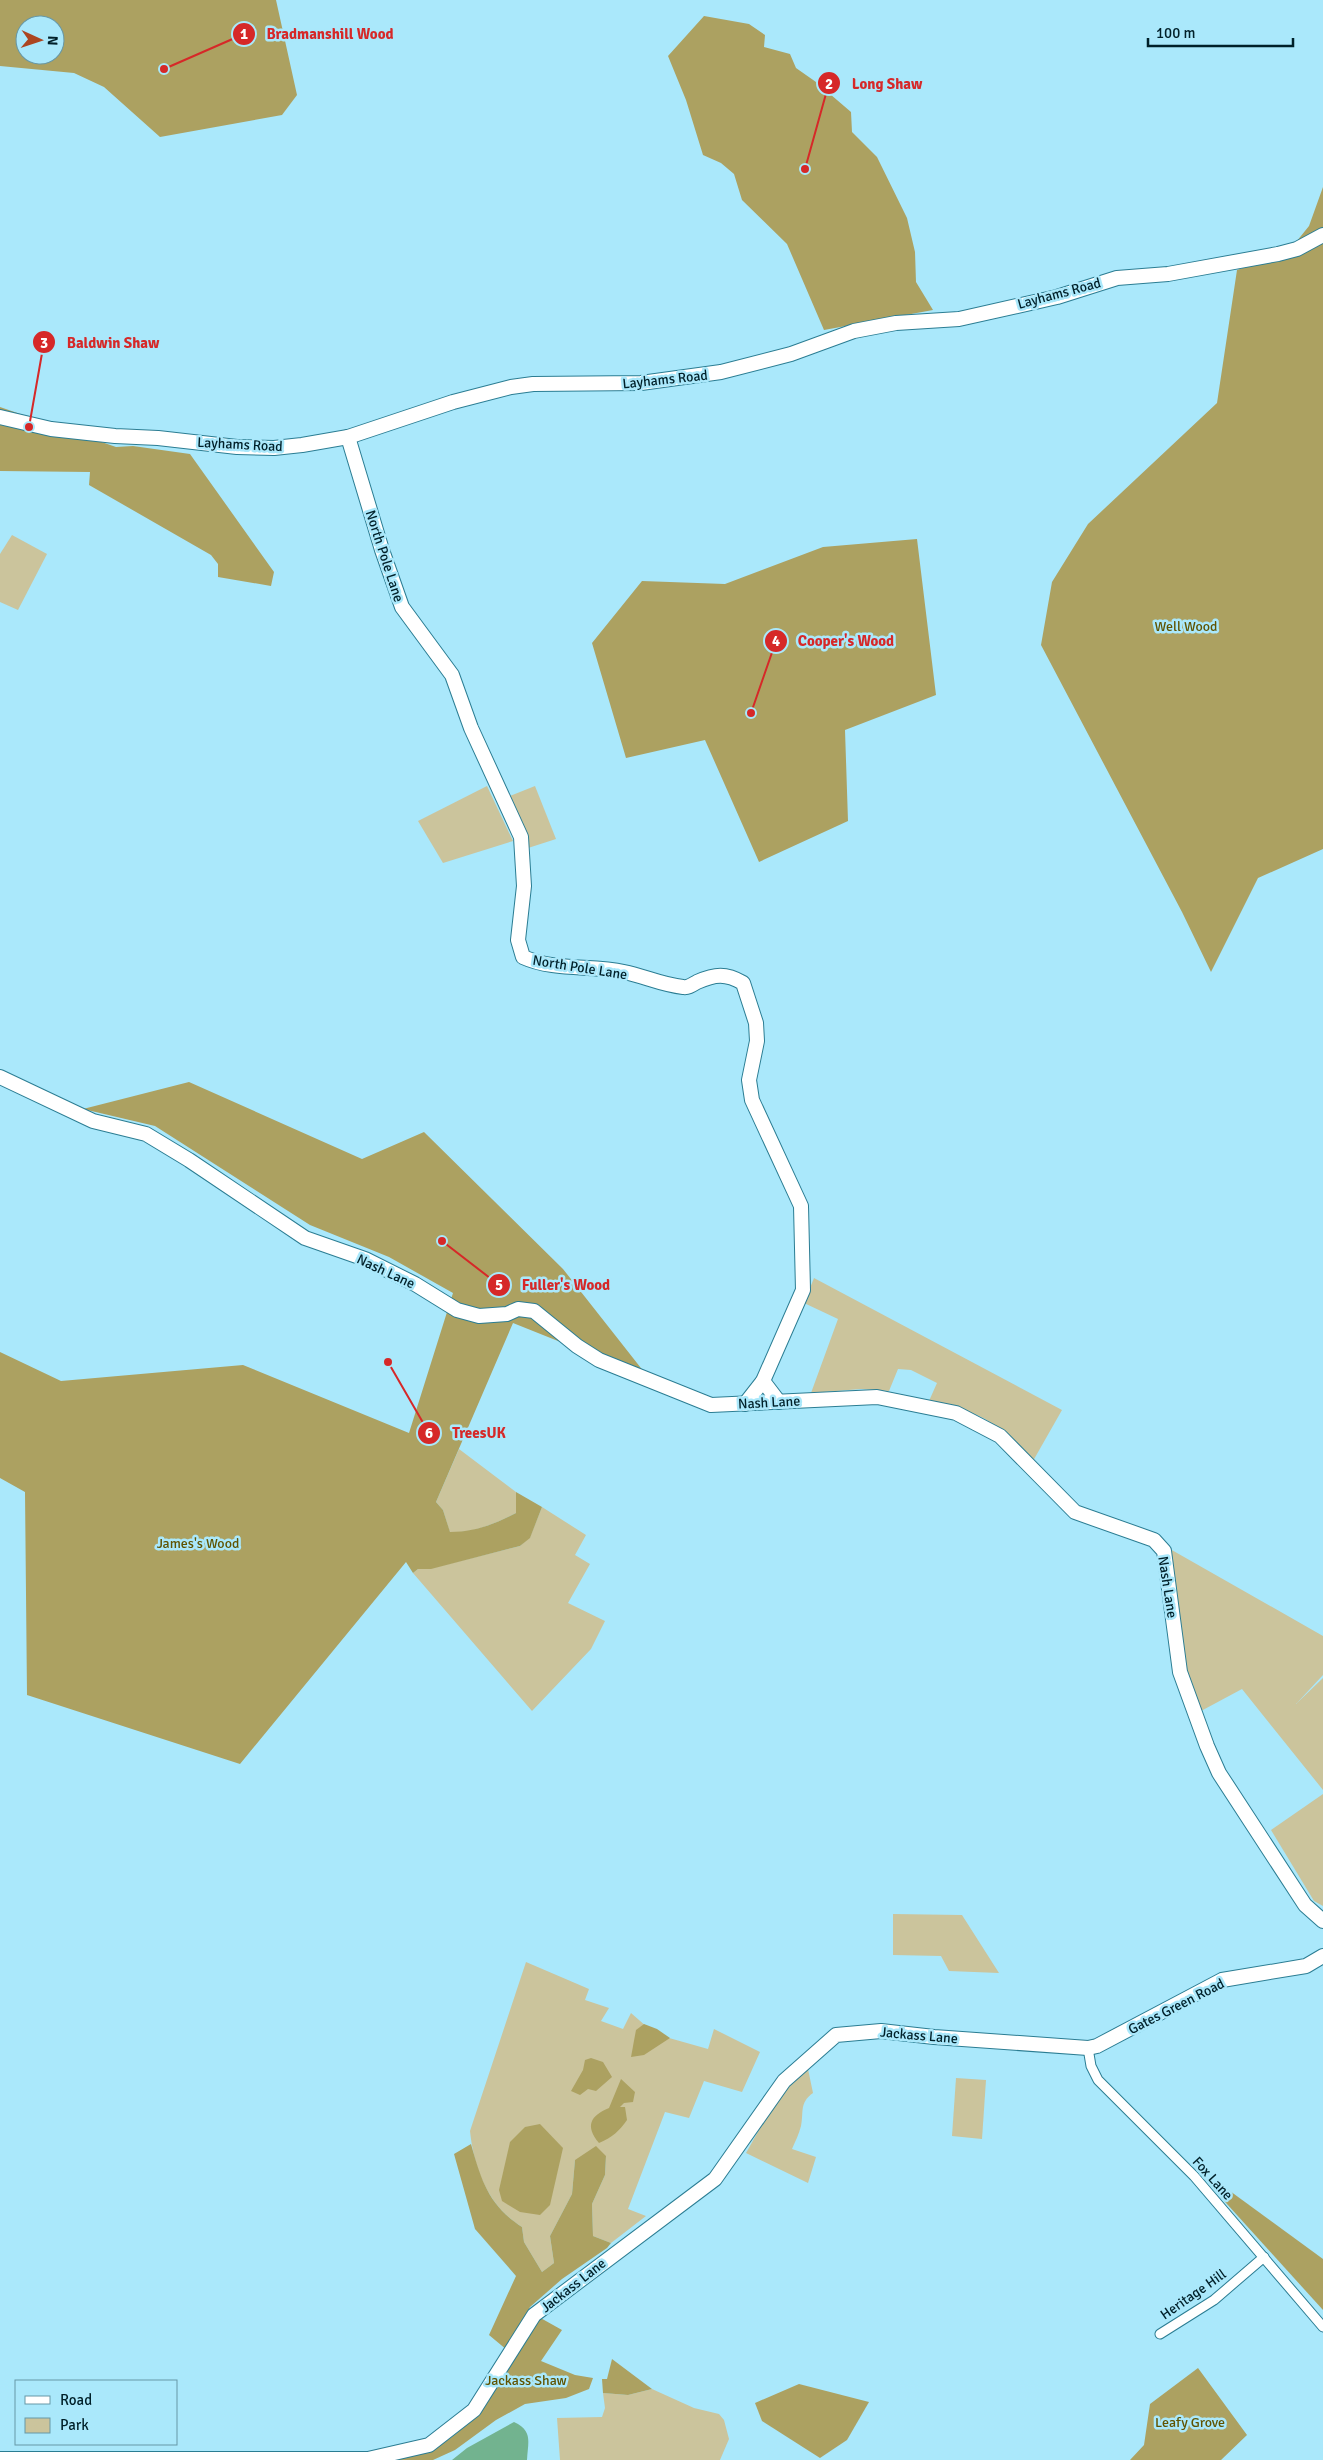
<svg xmlns="http://www.w3.org/2000/svg" width="1323" height="2460" viewBox="0 0 1323 2460" font-family="Signika,sans-serif">
  <style>
    .green { fill: #cbc49c }
    .forest { fill: #aca161; fill-rule: evenodd }
    .water { fill: #72b38f }
    .lines { fill: none; stroke-linecap: round; stroke-linejoin: round }
    .street-casing { stroke: #2b7d93; stroke-width: 11 }
    .secondary-casing { stroke: #2b7d93; stroke-width: 16 }
    .street { stroke: #fff; stroke-width: 9 }
    .secondary { stroke: #fff; stroke-width: 14 }
    .labels { text-anchor: middle; stroke-width: 5; stroke-linejoin: round; paint-order: stroke }
    .street-label { font-size: 14px; fill: #002029; stroke: #aae8fb }
    .park-label { font-size: 14px; fill: #605300; stroke: #aae8fb }
    .leader { fill: none; stroke: #d62828; stroke-width: 2 }
    .callout-dot { fill: #d62828; stroke: #aae8fb; stroke-width: 2 }
    .mark-label { font-size: 15px; text-anchor: middle; font-weight: bold; fill: #fff }
    .callout-label { font-size: 15px; text-anchor: middle; font-weight: bold; fill: #d62828; stroke: #aae8fb; stroke-width: 5; stroke-linejoin: round; paint-order: stroke }
  </style>
  <rect width="100%" height="100%" fill="#aae8fb"/>
  <!-- green -->
  <g class="green">
    <path d="M12 535 47 554 18 610 0 602V554Z"/>
    <path d="M487 786 513 841 443 863 418 821Z"/>
    <path d="M535 786 556 839 525 849 505 798Z"/>
    <path d="M814 1278 1062 1410 1033 1461C1018 1446 1003 1429 985 1419 968 1410 948 1406 929 1401L937 1383 911 1370 898 1369 889 1391 861 1389 811 1393 838 1319 804 1303Z"/>
    <path d="M459 1449 516 1492V1513C495 1524 475 1532 450 1533L443 1510 436 1502Z"/>
    <path d="M542 1507 586 1535 575 1555 590 1564 568 1603 605 1621 591 1649 532 1711 413 1573 418 1569 432 1568 520 1546 530 1537Z"/>
    <path d="M1170 1549 1323 1636V1675L1296 1704 1323 1678V1790L1242 1689 1201 1711 1186 1668Z"/>
    <path d="M1323 1794V1906L1314 1901 1271 1830Z"/>
    <path d="M893 1914 962 1915 999 1973 949 1971 941 1956 893 1955Z"/>
    <path d="M526 1962 589 1989 585 2000 609 2008 601 2021 623 2029 631 2013 655 2034 708 2049 714 2029 760 2052 742 2092 704 2081 689 2118 665 2112 628 2209 646 2216 611 2243 593 2236 592 2204 605 2175 606 2156 575 2160 572 2194 550 2236 554 2263 542 2272 524 2242 522 2227C488 2206 474 2169 470 2131Z"/>
    <path d="M808 2069 813 2093C799 2103 804 2112 801 2126 799 2134 795 2142 792 2149L816 2157 808 2183 746 2153 782 2089Z"/>
    <path d="M956 2078 986 2080 982 2139 952 2136Z"/>
    <path d="M652 2389 694 2408 719 2414 724 2420 729 2439 720 2460H560L557 2418 602 2417 605 2408 603 2393 628 2395Z"/>
  </g>
  <!-- forest -->
  <g class="forest">
    <path d="M0 0H276L297 95 282 115 160 137 104 87 74 73 0 66ZM25 25H55V55H25Z"/>
    <path d="M704 16 749 24 765 35 764 47 790 54 796 68 816 82 851 112 852 132 877 157 907 218 915 252 916 282 933 310 824 330 787 244 742 200 734 174 721 163 703 155 686 100 668 56Z"/>
    <path d="M1323 187V849L1258 878 1211 972 1182 912 1041 645 1052 582 1088 524 1217 403 1237 270 1288 252 1309 226Z"/>
    <path d="M0 407 116 447 133 446 190 454 274 572 271 586 218 577V564L211 555 89 485 90 472 0 471Z"/>
    <path d="M917 539 936 695 845 730 848 821 759 862 705 740 626 758 592 643 642 581 725 584 823 547Z"/>
    <path d="M189 1082 362 1159 424 1132 563 1269 648 1377 513 1323 436 1502 443 1510 450 1532C475 1532 495 1524 516 1513V1492L542 1507 530 1538 520 1546 431 1569H418L413 1573 406 1562 240 1764 27 1695 25 1492 0 1478V1352L61 1381 243 1365 409 1433 453 1293 389 1257 310 1225 155 1126 83 1109Z"/>
    <path d="M644 2024 657 2029 670 2038 644 2055 631 2057 636 2030Z"/>
    <path d="M591 2058 603 2062 612 2077 596 2091 588 2089 580 2095 571 2091 583 2070 585 2060Z"/>
    <path d="M621 2079 635 2092 633 2102 624 2103 620 2107H625L627 2120C619 2131 613 2137 599 2143 585 2126 590 2116 609 2108Z"/>
    <path d="M540 2124 563 2148 550 2205 540 2215 520 2212 502 2201 499 2190 510 2142 525 2127Z"/>
    <path d="M471 2144C481 2180 489 2206 522 2227L524 2242 542 2272 554 2263 550 2236 572 2194 575 2160 596 2146 606 2156 605 2175 592 2204 593 2236 611 2243 607 2248 562 2279 530 2307 507 2350 489 2335 516 2276 475 2229 454 2154Z"/>
    <path d="M1208 2183H1219L1323 2259V2310Z"/>
    <path d="M537 2316 562 2330 541 2361 575 2375 593 2378 589 2389 566 2398 525 2404 496 2420 455 2450 433 2460H383C399 2456 419 2454 435 2447 482 2426 511 2358 537 2316Z"/>
    <path d="M612 2359 652 2389 628 2395 603 2393 602 2379H607Z"/>
    <path d="M1198 2368 1247 2435 1221 2460H1130L1144 2445 1150 2404Z"/>
    <path d="M799 2384 869 2402 847 2440 820 2458 762 2421 755 2403Z"/>
  </g>
  <!-- water -->
  <path class="water" d="M514 2422C533 2431 528 2441 527 2460H452L467 2448Z"/>
  <g class="lines">
    <!-- street casing -->
    <g class="street-casing">
      <g id="street">
        <path d="M1088 2048 1091 2066 1098 2080 1194 2176 1323 2327"/>
        <path d="M1160 2334 1214 2300 1264 2257"/>
      </g>
    </g>
    <!-- secondary casing -->
    <g class="secondary-casing">
      <g id="secondary">
        <path d="M0 417 51 429 115 436 158 438 237 447 274 448 302 445 348 437 453 402 511 387 533 384 641 383 721 372 791 354 854 331 896 323 959 319 1057 297 1117 278 1168 274 1278 254 1297 249 1323 235"/>
        <path d="M348 437 382 550 402 607 452 675 471 728 521 837 524 886 518 940 523 957C554 971 591 965 624 972 644 976 662 985 683 987 688 988 692 985 697 982 715 974 726 973 743 983L756 1023 757 1041 749 1080 752 1100 801 1206 803 1290 763 1381 745 1404"/>
        <path d="M0 1077 93 1121 146 1134 189 1160 305 1238 365 1259 415 1284 457 1310 479 1316 507 1314 518 1309 534 1311 577 1346 599 1360 711 1405 877 1397 956 1413 1000 1436 1075 1512 1154 1540 1164 1551 1180 1672 1207 1746 1219 1773 1305 1905 1323 1921"/>
        <path d="M763 1381 779 1402"/>
        <path d="M0 2459H368L429 2445 474 2410 534 2315 715 2179 784 2081 836 2035 881 2031 934 2037 1088 2048 1097 2046 1222 1980 1306 1966 1323 1956"/>
      </g>
    </g>
    <!-- street -->
    <use href="#street" class="street"/>
    <!-- secondary -->
    <use href="#secondary" class="secondary"/>
  </g>
  <g class="labels">
    <!-- street labels -->
    <g class="street-label">
      <text transform="translate(1059 293) rotate(-15)" y="5">Layhams Road</text>
      <text transform="translate(665 379) rotate(-6)" y="5">Layhams Road</text>
      <text transform="translate(240 444) rotate(3)" y="5">Layhams Road</text>
      <text transform="translate(385 556) rotate(72)" y="5">North Pole Lane</text>
      <text transform="translate(580 967) rotate(9)" y="5">North Pole Lane</text>
      <text transform="translate(386 1271) rotate(25)" y="5">Nash Lane</text>
      <text transform="translate(769 1402) rotate(-3)" y="5">Nash Lane</text>
      <text transform="translate(1168 1587) rotate(81)" y="5">Nash Lane</text>
      <text transform="translate(1176 2006) rotate(-27)" y="5">Gates Green Road</text>
      <text transform="translate(919 2035) rotate(5)" y="5">Jackass Lane</text>
      <text transform="translate(1213 2178) rotate(48)" y="5">Fox Lane</text>
      <text transform="translate(573 2285) rotate(-38)" y="5">Jackass Lane</text>
      <text transform="translate(1193 2294) rotate(-35)" y="5">Heritage Hill</text>
    </g>
    <!-- park labels -->
    <g class="park-label">
      <text x="1186" y="631">Well Wood</text>
      <text x="198" y="1548">James's Wood</text>
      <text x="526" y="2385">Jackass Shaw</text>
      <text x="1190" y="2427">Leafy Grove</text>
    </g>
  </g>
  <!-- callouts -->
  <path class="leader" d="M164 69L244 34M805 169L829 83M29 427L44 342M751 713L776 641M442 1241L499 1285M388 1362L429 1433"/>
  <g class="callout-dot">
    <circle cx="164" cy="69" r="5"/>
    <circle cx="805" cy="169" r="5"/>
    <circle cx="29" cy="427" r="5"/>
    <circle cx="751" cy="713" r="5"/>
    <circle cx="442" cy="1241" r="5"/>
    <circle cx="388" cy="1362" r="5"/>
    <circle cx="244" cy="34" r="12"/>
    <circle cx="829" cy="83" r="12"/>
    <circle cx="44" cy="342" r="12"/>
    <circle cx="776" cy="641" r="12"/>
    <circle cx="499" cy="1285" r="12"/>
    <circle cx="429" cy="1433" r="12"/>
  </g>
  <g class="mark-label">
    <text x="244" y="39">1</text>
    <text x="829" y="89">2</text>
    <text x="44" y="348">3</text>
    <text x="776" y="646">4</text>
    <text x="499" y="1290">5</text>
    <text x="429" y="1438">6</text>
  </g>
  <g class="callout-label">
    <text x="330" y="39">Bradmanshill Wood</text>
    <text x="887" y="89">Long Shaw</text>
    <text x="113" y="348">Baldwin Shaw</text>
    <text x="846" y="646">Cooper's Wood</text>
    <text x="566" y="1290">Fuller's Wood</text>
    <text x="479" y="1438">TreesUK</text>
  </g>
  <!-- legend -->
  <rect x="15" y="2380" width="162" height="65" fill="#aae8fb" stroke="#6698a7"/>
  <rect x="25" y="2396" width="25" height="8" fill="#ffffff" stroke="#6698a7"/>
  <text x="60" y="2405" font-size="15" fill="#002029">Road</text>
  <rect x="25" y="2418" width="25" height="15" fill="#cbc49c" stroke="#6698a7"/>
  <text x="60" y="2430" font-size="15" fill="#002029">Park</text>
  <!-- north arrow -->
  <g transform="translate(40 40) rotate(93)"><circle r="24" fill="#aae8fb" stroke="#6698a7"/>
  <path d="M0-4L9 19L0 12L-9 19Z" fill="#ac4520"/>
  <text y="-8" font-size="14" font-weight="bold" text-anchor="middle" fill="#002029">N</text>
  </g>
  <!-- scale -->
  <path d="M1148 38v8h145v-8" fill="none" stroke="#002029" stroke-width="2.5"/>
  <text x="1156" y="38" font-size="15" fill="#002029" stroke="#aae8fb" stroke-width="4" paint-order="stroke">100 m</text>
</svg>
